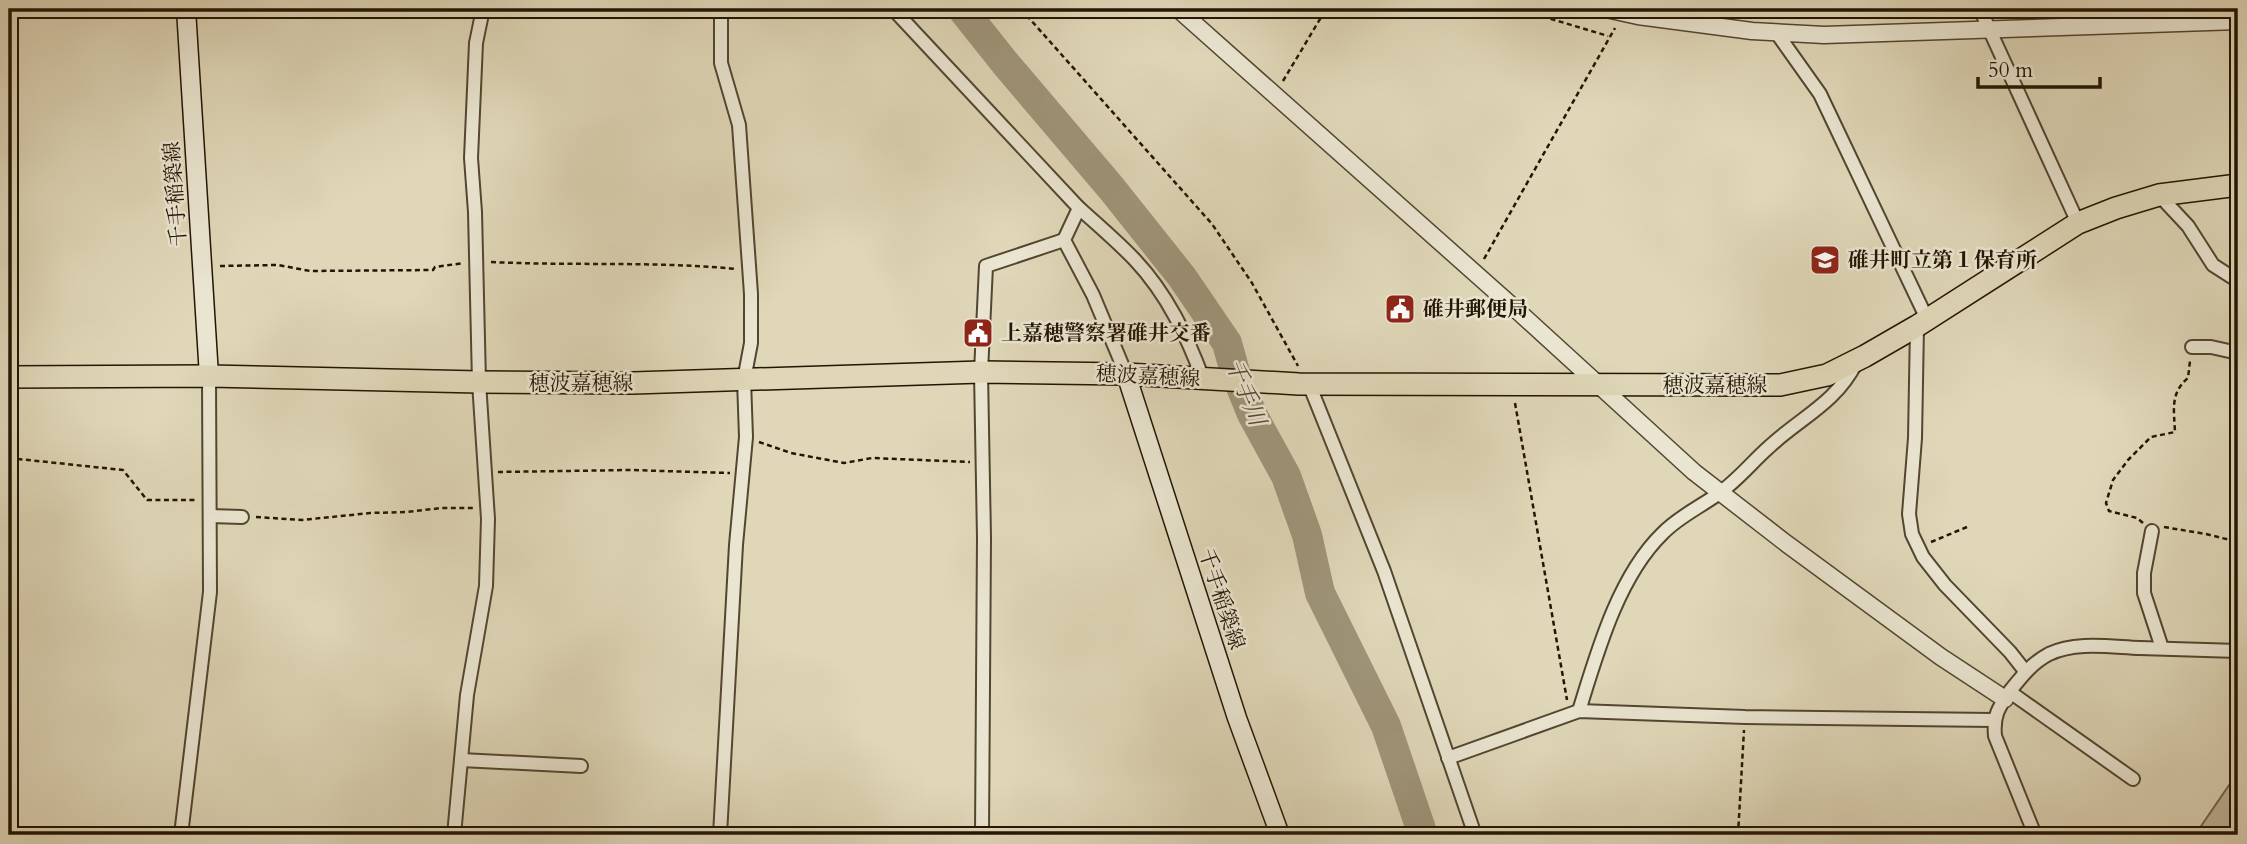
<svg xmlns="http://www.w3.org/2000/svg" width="2247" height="844" viewBox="0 0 2247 844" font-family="Cardo,'Noto Serif JP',serif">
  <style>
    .green { fill: #bfb699; stroke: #71664e; stroke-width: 2 }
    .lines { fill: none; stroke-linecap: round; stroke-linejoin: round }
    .river { stroke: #9f957a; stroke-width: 30 }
    .minor-casing { stroke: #524630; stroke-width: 16 }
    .tertiary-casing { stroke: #524630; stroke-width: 19 }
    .secondary-casing { stroke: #231503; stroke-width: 21 }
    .primary-casing { stroke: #231503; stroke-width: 24 }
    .path { stroke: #231503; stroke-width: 2.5; stroke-dasharray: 5 3.5; stroke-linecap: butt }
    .minor { stroke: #eae5d1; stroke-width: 12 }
    .tertiary { stroke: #eae5d1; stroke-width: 16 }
    .secondary { stroke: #eae5d1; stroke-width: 18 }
    .primary { stroke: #dfd7b8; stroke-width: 21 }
    .labels { text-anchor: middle; stroke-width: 5; stroke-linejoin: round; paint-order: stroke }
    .street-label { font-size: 21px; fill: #231503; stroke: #eae5d1 }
    .poi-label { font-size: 21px; font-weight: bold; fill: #231503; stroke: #eae5d1; text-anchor: start }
    .water-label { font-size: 23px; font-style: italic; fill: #554833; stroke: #eae5d1 }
  </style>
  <rect width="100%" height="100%" fill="#dfd7b8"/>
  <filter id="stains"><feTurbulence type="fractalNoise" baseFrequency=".00286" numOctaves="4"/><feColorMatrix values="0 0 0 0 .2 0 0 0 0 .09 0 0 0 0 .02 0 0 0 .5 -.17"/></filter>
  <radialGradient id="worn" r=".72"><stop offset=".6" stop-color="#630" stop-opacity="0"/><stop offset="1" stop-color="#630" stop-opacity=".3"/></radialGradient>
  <!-- green -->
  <path class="green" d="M2238 772V835H2195Z"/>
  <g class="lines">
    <!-- river -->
    <path class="river" d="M962 9 1005 63 1112 189 1182 277 1227 343 1235 372 1252 414 1286 476 1307 535 1320 593 1386 726 1423 835"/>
    <!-- minor casing -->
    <g class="minor-casing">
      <g id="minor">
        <path d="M893 9 1079 208 1064 240 1093 295 1126 374"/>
        <path d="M1980 9 2078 223"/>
        <path d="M1776 32 1820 94 1927 319"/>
        <path d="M2159 195 2188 226 2213 265 2238 281"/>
        <path d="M1079 208C1098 225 1118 242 1135 260 1167 294 1187 336 1203 379"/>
        <path d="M1917 326 1915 438 1909 514 1912 534 1923 557 1945 585 2010 652 2025 671"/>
        <path d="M2192 347H2211L2238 353"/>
        <path d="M1309 384 1384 571 1475 835"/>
        <path d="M210 516 242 517"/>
        <path d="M2152 531 2144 573V593L2162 648"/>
        <path d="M2010 692 2133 779"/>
        <path d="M1579 711C1597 653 1618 577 1662 534 1678 517 1700 507 1718 494 1737 481 1752 462 1769 447 1801 417 1835 404 1856 363"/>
        <path d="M1448 758 1579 711 1745 717 1994 720"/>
        <path d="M461 760 581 766"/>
        <path d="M181 835 210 592 209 376"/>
        <path d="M454 835 467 695 486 586 488 519 479 382 475 212 471 158 476 43 483 9"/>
        <path d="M720 835 736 545 746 437 744 380 751 343V294L739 125 721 63V9"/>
        <path d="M982 835 984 538 981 372 986 266 1064 240"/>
        <path d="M2035 835 1995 736C1993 715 1999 707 2010 691 2022 676 2032 663 2049 654 2076 641 2111 647 2140 648 2173 649 2206 650 2238 651"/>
      </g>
    </g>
    <!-- tertiary casing -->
    <g class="tertiary-casing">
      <g id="tertiary">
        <path d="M1178 9 1521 314 1694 472 1787 544 1941 657 2005 699"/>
        <path d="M1606 9 1638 16 1752 31 1824 35 2238 21"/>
      </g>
    </g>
    <!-- secondary casing -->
    <g class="secondary-casing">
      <g id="secondary">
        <path d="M186 9 209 376"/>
        <path d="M1126 374 1237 718 1280 835"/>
      </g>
    </g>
    <!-- primary casing -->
    <g class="primary-casing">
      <path id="primary" d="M9 377 209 376 479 382 633 383 981 372 1126 374 1299 384 1780 385 1827 375 1865 356 1917 326 2078 223 2116 208 2159 195 2238 185"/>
    </g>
    <!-- path -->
    <g class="path">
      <path d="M1021 9 1212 224 1252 283 1298 366"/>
      <path d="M1518 9 1608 36"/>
      <path d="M1283 81 1326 9"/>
      <path d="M1484 259 1615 28"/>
      <path d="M491 262C573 266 655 261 736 269"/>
      <path d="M220 266 278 265 310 271 433 270 435 267 464 263"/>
      <path d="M1515 403 1567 700"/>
      <path d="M759 442 791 453 844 463 872 458 970 462"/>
      <path d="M9 458 123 470 147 500H197"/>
      <path d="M498 472 630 470 730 473"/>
      <path d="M256 517 302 520 370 513 406 512 442 508H473"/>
      <path d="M2143 523 2137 518 2109 511 2106 503 2113 480 2128 460 2151 437 2175 432C2174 410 2170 393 2188 378L2190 361"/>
      <path d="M2164 527 2206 534 2238 542"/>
      <path d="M1931 542 1967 527"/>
      <path d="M1738 835 1744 730"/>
    </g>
    <!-- minor -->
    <use href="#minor" class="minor"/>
    <!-- tertiary -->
    <use href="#tertiary" class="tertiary"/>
    <!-- secondary -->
    <use href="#secondary" class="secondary"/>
    <!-- primary -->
    <use href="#primary" class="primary"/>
  </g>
  <!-- icons -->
  <defs>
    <g id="school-square" transform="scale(1.575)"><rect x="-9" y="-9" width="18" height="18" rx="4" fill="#8f2418" stroke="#eae5d1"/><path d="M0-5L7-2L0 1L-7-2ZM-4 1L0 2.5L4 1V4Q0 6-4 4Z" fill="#fff"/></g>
    <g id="civic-square" transform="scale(1.575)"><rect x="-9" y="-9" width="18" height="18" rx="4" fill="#8f2418" stroke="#eae5d1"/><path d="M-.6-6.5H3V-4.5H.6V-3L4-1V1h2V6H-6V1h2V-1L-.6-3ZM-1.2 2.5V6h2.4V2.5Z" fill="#fff"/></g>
  </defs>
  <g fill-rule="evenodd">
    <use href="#school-square" x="1825" y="260"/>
    <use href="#civic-square" x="1400" y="309"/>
    <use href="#civic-square" x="978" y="333"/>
  </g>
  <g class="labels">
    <!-- street labels -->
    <g class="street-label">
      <text transform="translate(175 194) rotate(-94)" y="7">千手稲築線</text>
      <text transform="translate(1148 376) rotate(3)" y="7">穂波嘉穂線</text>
      <text x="581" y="390">穂波嘉穂線</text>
      <text x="1715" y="392">穂波嘉穂線</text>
      <text transform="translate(1222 599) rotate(72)" y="7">千手稲築線</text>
    </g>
    <!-- poi labels -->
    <g class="poi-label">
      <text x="1848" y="267">碓井町立第１保育所</text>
      <text x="1423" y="316">碓井郵便局</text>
      <text x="1001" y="340">上嘉穂警察署碓井交番</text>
    </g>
    <!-- water labels -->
    <g class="water-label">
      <text transform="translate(1246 392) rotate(68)" y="8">千手川</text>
    </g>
  </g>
  <!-- margin -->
  <rect width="2247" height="844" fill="none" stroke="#dfd7b8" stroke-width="35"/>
  <rect x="10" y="10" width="2226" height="823" fill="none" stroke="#231503" stroke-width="3.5"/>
  <rect x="18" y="18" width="2212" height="809" fill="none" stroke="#231503" stroke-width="2"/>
  <!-- scale -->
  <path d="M1978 77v10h122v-10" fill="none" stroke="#231503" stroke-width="3.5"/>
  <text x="1988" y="77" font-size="21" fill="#231503" stroke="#eae5d1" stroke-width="5" paint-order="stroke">50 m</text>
  <rect width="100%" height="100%" filter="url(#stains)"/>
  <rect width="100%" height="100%" fill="url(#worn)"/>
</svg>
